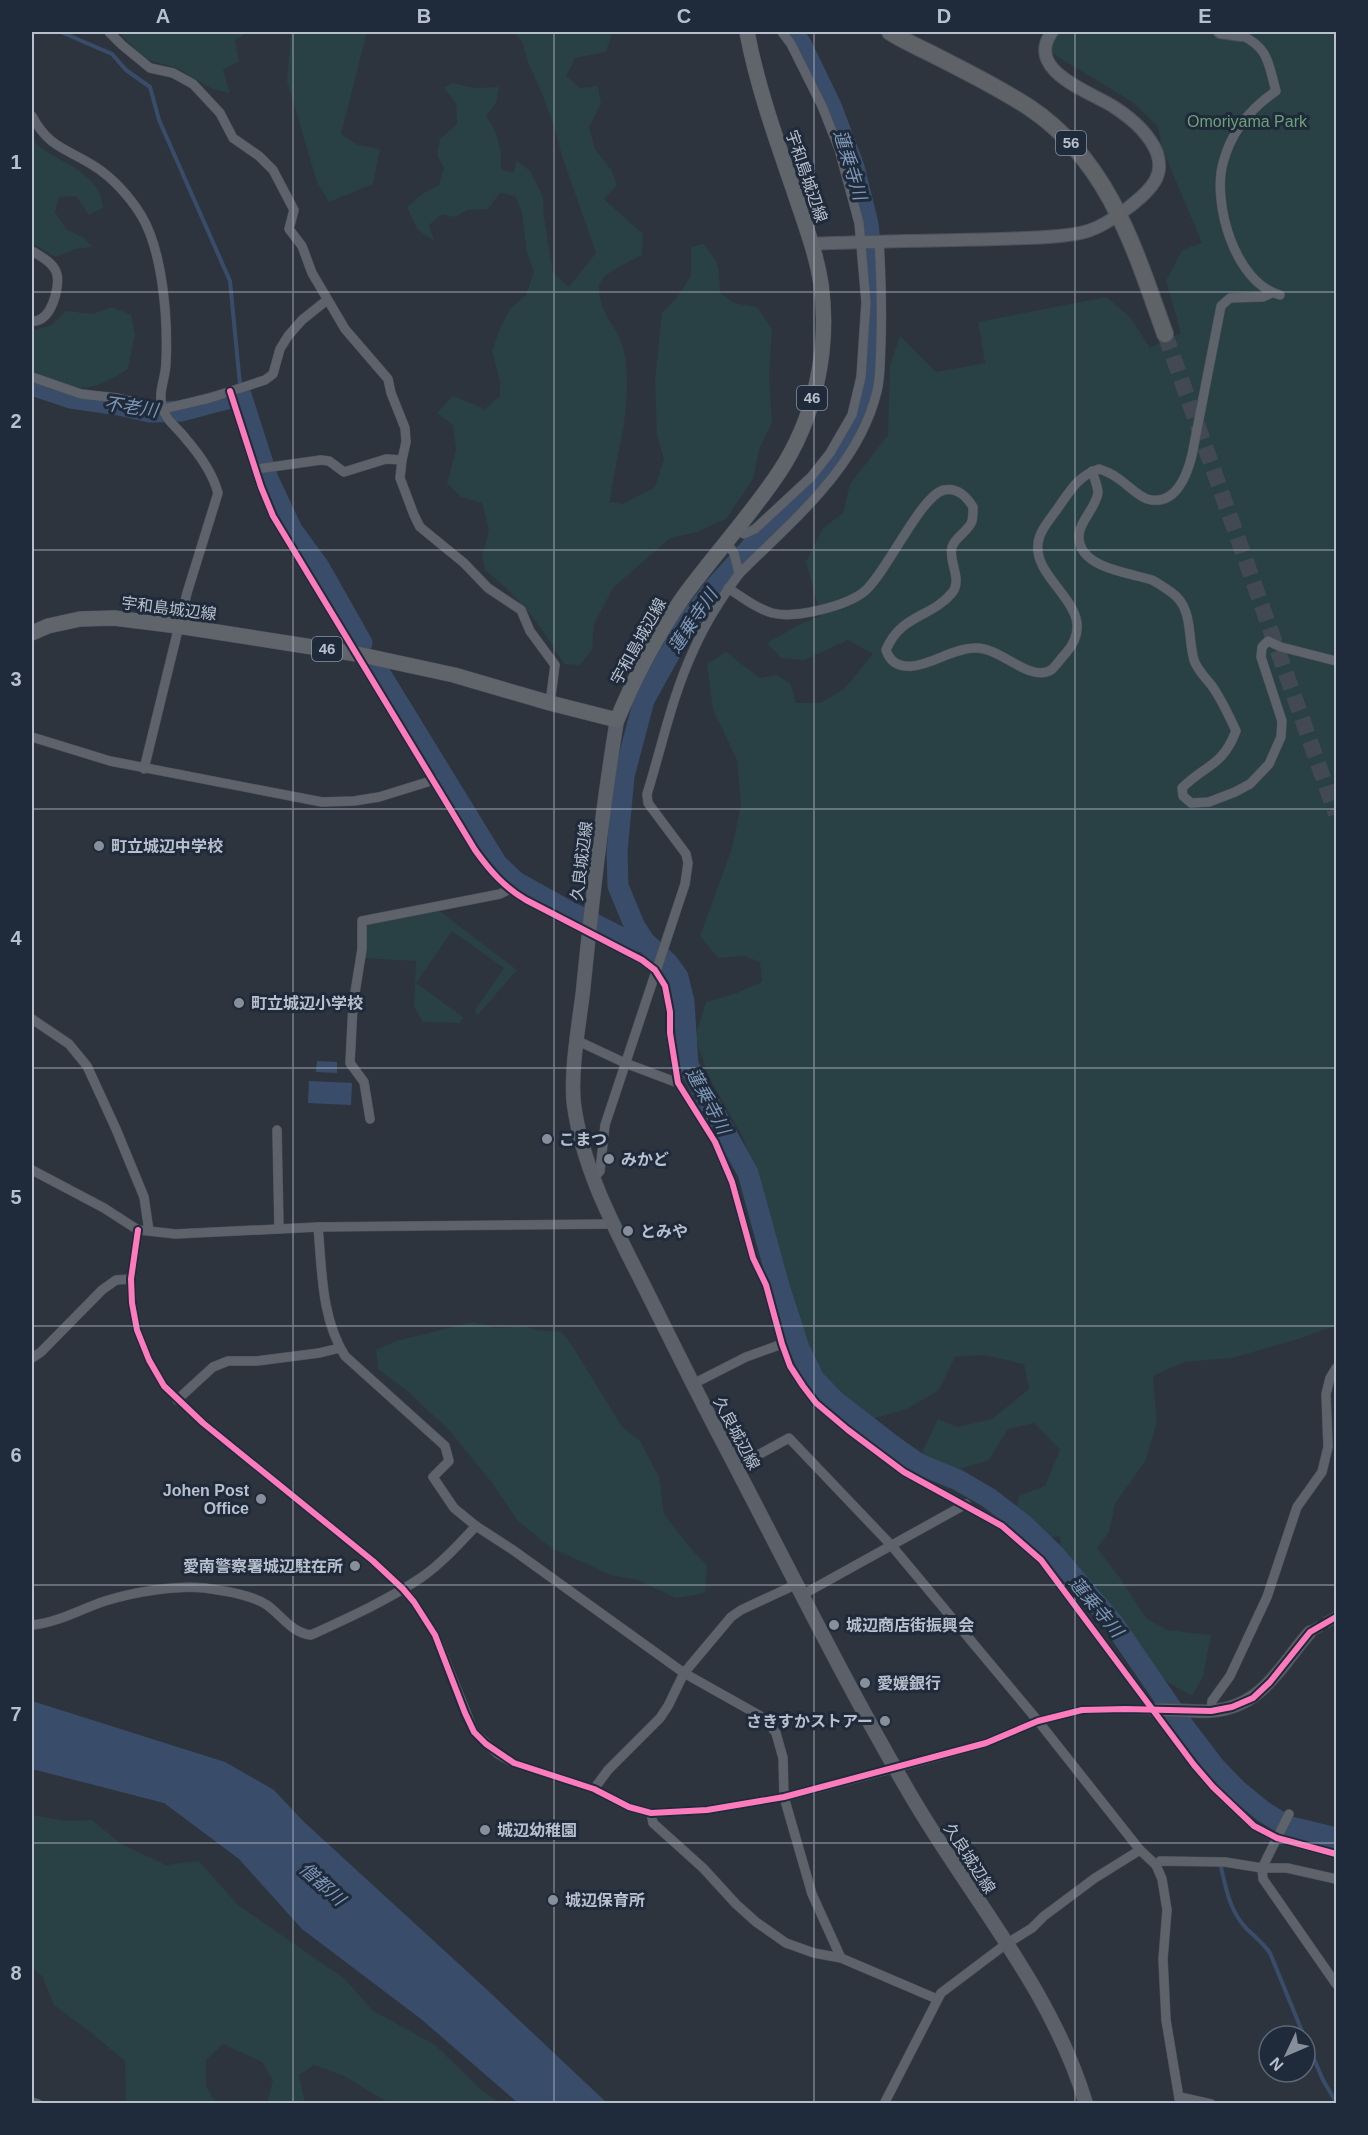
<svg xmlns="http://www.w3.org/2000/svg" width="1368" height="2135" viewBox="0 0 1368 2135" font-family="Helvetica,'Noto Sans JP',sans-serif">
  <style>
    .green { fill: #294045 }
    .water { fill: #394d6a }
    .lines { fill: none; stroke-linecap: round; stroke-linejoin: round }
    .stream { stroke: #394d6a; stroke-width: 4 }
    .river { stroke: #394d6a; stroke-width: 21 }
    .tertiary-tunnel { stroke: #424953; stroke-width: 12; stroke-dasharray: 12 6; stroke-linecap: butt }
    .trunk-tunnel { stroke: #424953; stroke-width: 16; stroke-dasharray: 16 8; stroke-linecap: butt }
    .minor-casing { stroke: #4c5058; stroke-width: 10 }
    .tertiary-casing { stroke: #4c5058; stroke-width: 14 }
    .secondary-casing { stroke: #4c5058; stroke-width: 15 }
    .primary-casing { stroke: #4b505a; stroke-width: 16 }
    .trunk-casing { stroke: #4a5059; stroke-width: 18 }
    .minor { stroke: #5d626b; stroke-width: 9 }
    .tertiary { stroke: #5d626b; stroke-width: 12 }
    .secondary { stroke: #5c6169; stroke-width: 14 }
    .primary { stroke: #60656c; stroke-width: 15 }
    .trunk { stroke: #5f6368; stroke-width: 16 }
    .cycleway-casing { stroke: #1f2a3a; stroke-width: 10 }
    .cycleway { stroke: #fd7abc; stroke-width: 6 }
    .grid { fill: none; stroke: #b8c0cd; stroke-width: 1.5; stroke-opacity: 0.55 }
    .poi-dot { fill: #878f9b; stroke: #1f2a3a; stroke-width: 2 }
    .labels { text-anchor: middle; stroke-width: 6; stroke-linejoin: round; paint-order: stroke }
    .shield { fill: #1f2a3a; stroke: #8a93a1; stroke-width: 1.5 }
    .shield-label { font-size: 15px; font-weight: bold; fill: #b8c0cd }
    .park-label { font-size: 16px; fill: #6ea079; stroke: #1f2a3a }
    .street-label { font-size: 16px; fill: #b8c0cd; stroke: #1f2a3a }
    .poi-label { font-size: 16px; font-weight: bold; fill: #b8c0cd; stroke: #1f2a3a; text-anchor: start }
    .water-label { font-size: 18px; font-style: italic; fill: #7d96b6; stroke: #1f2a3a }
    .neatline { fill: none; stroke: #b8c0cd; stroke-width: 2 }
    .grid-label { font-size: 20px; text-anchor: middle; font-weight: bold; fill: #b8c0cd }
  </style>
  <rect width="100%" height="100%" fill="#2d343e"/>
  <!-- green -->
  <g class="green">
    <path d="M119 32H249L235 40 239 61 223 70 230 93 212 89 179 69 143 58Z"/>
    <path d="M291 32H367L341 134 358 145 380 149 373 184 329 202 317 182 287 81Z"/>
    <path d="M513 32H612L606 52 575 58 566 76 580 88 598 86 601 103 589 127 595 149 612 171 617 185 604 199 643 234 642 255C631 261 600 273 599 287 598 314 620 328 624 351 634 406 617 448 610 502L623 504 655 487 664 459 657 436 655 380 662 313 678 296 691 276V247L703 244C720 262 719 269 720 293L734 303 757 307 772 329 769 377 772 422 759 450 753 479 726 519 697 532 670 538 613 588 594 624 592 650 580 665 564 664C541 625 520 598 485 570L482 556 489 531 482 503 461 497 447 483 456 450 453 425 437 413 453 396 485 409 500 396V381L492 351 500 328 510 309 526 295 534 272 527 253 522 213 515 196 500 193 488 209 468 210 454 217 442 214 429 225 434 241 417 229 407 207 424 193 439 185 444 168 437 155 440 139 457 124 456 103 444 88 453 83 474 88 499 87 496 103 486 116C498 133 502 147 501 169L513 173 517 161 530 171 543 197 544 217 553 273 569 287 596 253 562 156 554 126 541 91 528 63 522 41Z"/>
    <path d="M1047 32H1336V1324L1335 1326 1295 1340 1232 1358 1184 1362 1153 1376 1157 1422 1146 1460 1115 1504 1109 1532 1097 1548 1120 1578 1146 1618 1167 1630 1211 1635 1203 1677 1192 1696 1155 1675 1126 1642 1061 1557 1060 1536 1046 1538 1016 1513 1019 1496 1045 1486 1060 1450 1034 1423 1008 1429 989 1460 950 1472 921 1455 938 1419 957 1427 992 1419 1029 1389 1024 1364 983 1355 955 1357 939 1390 907 1409 871 1419 816 1371 792 1317 775 1266 756 1170 741 1134 709 1077 695 1038 706 1002 737 993 762 982 760 962 744 956 718 958 700 936 731 851 741 806 737 760 713 710 707 664 726 652 760 678 777 675 791 685 796 703H820L844 689 873 654 848 640 804 660 781 658 767 643 800 624 821 616 806 562 822 529 843 513 850 484 888 435 890 365 900 336 936 372 985 363 978 322 1106 297 1130 317 1150 348 1181 333 1166 281 1182 250 1202 243 1162 148 1158 126 1131 101 1053 54 1045 46Z"/>
    <path d="M32 139C50 160 82 164 98 190 101 195 102 203 103 208L89 215 76 196 59 197 55 212 66 229 83 237 92 247 75 249 55 257 32 243Z"/>
    <path d="M112 307 131 315 135 334 128 369C87 396 75 390 32 373V331L52 325 66 311 93 314Z"/>
    <path d="M437 909 517 970 477 1016 475 1010 504 968 452 931 416 983 463 1017 460 1023 423 1022 414 1007 416 961 361 958 366 923Z"/>
    <path d="M473 1322 496 1328 525 1326 536 1330 562 1332 573 1347 622 1427 640 1441 659 1477 664 1514 690 1548 707 1565 705 1593 676 1598 638 1580 611 1575 551 1548 518 1521 492 1483 449 1430 406 1390 378 1369 376 1350 396 1341Z"/>
    <path d="M32 1815 66 1821 92 1820 121 1844 166 1865 199 1861 238 1905 345 1979 372 2010 435 2045 483 2091 500 2103H389L344 2076 314 2065 299 2075 305 2103H267L273 2080 262 2062 223 2044 206 2060V2086L216 2103H126L125 2061 90 2032 54 2005 42 1976 32 1967Z"/>
  </g>
  <!-- water -->
  <g class="water">
    <path d="M317 1061 337 1062V1073L316 1072Z"/>
    <path d="M309 1081 352 1083 351 1105 308 1103Z"/>
    <path d="M32 1701 225 1762 274 1790 303 1821 484 1987 607 2103H518L421 2019 302 1929 239 1859 164 1803 32 1769Z"/>
  </g>
  <g class="lines">
    <!-- stream -->
    <g class="stream">
      <path d="M61 32 112 54 126 70 150 87 159 120 230 281 241 395"/>
      <path d="M1221 1867C1226 1889 1230 1912 1247 1929 1255 1937 1263 1943 1270 1953L1304 2036"/>
      <path d="M1305 2038 1323 2080 1336 2102"/>
    </g>
    <!-- river -->
    <g class="river">
      <path d="M793 32 802 46 831 106 854 167 868 224 873 273 874 332 869 385 863 413 828 472 752 546 715 587 685 626 644 700 624 776 617 852 618 886 635 927 645 942 668 963 678 977 684 1002 688 1065 748 1173 779 1286 799 1348 814 1379 834 1400 892 1445 919 1464 958 1480 989 1498 1024 1525 1054 1554 1113 1623 1183 1725 1215 1767 1237 1790 1264 1812 1287 1826 1336 1838"/>
      <path d="M32 385 71 398 119 405 150 412 181 411 241 395 268 479 292 530 319 567 362 643"/>
      <path d="M378 670 497 864 516 882 561 907 626 940 645 942"/>
    </g>
    <!-- tertiary-tunnel -->
    <path class="tertiary-tunnel" d="M1310 1632 1336 1617"/>
    <!-- trunk-tunnel -->
    <path class="trunk-tunnel" d="M1165 334 1336 814"/>
    <!-- minor casing -->
    <g class="minor-casing">
      <g id="minor">
        <path d="M109 32 122 45 150 68 173 73 193 84 220 113 233 138 259 156 273 170 294 210 289 229 302 246 312 273 345 329 388 379 391 393 405 428 406 442 402 460 400 478 414 515 420 527 464 563 488 588 521 610 530 631 555 665 550 703"/>
        <path d="M1241 35C1269 48 1268 63 1276 91 1251 108 1231 132 1223 163 1212 203 1235 283 1280 295"/>
        <path d="M32 116C49 148 66 148 94 166 112 177 130 197 141 215 163 251 168 320 166 362 166 378 158 390 162 406 165 420 178 428 186 439 199 454 213 474 218 493L187 593 144 769"/>
        <path d="M32 251C39 255 49 260 54 268 63 280 53 312 41 319 38 321 35 321 32 322"/>
        <path d="M32 377 81 394 117 398 163 409 210 398 265 380 273 374 280 349 288 336 302 320 327 300"/>
        <path d="M230 391 261 487 273 516 475 850C490 871 504 887 526 900L642 960 655 970 665 986 670 1012V1033L678 1083 715 1142 732 1182 753 1258 766 1285 782 1344 790 1366 803 1386 816 1403 848 1430 904 1472 1002 1526 1041 1560 1194 1765 1213 1787 1254 1826 1277 1838 1336 1854"/>
        <path d="M257 469 321 460 329 461 344 472 386 459 402 460"/>
        <path d="M1092 471C1094 477 1098 487 1098 493 1095 511 1074 525 1080 544 1087 569 1131 573 1152 580 1158 583 1165 588 1171 592 1194 608 1187 636 1194 660 1197 670 1206 678 1212 686 1222 700 1229 716 1236 731 1222 767 1206 764 1182 788L1183 796 1191 803 1209 802 1235 792 1250 784 1269 764 1281 737 1282 721 1261 657 1262 647 1268 641 1281 647 1336 661"/>
        <path d="M735 530 744 534 755 529 811 477 830 453 852 415 861 377 866 302 859 223 839 149 822 106 791 44 782 32"/>
        <path d="M726 542 734 553 739 574"/>
        <path d="M728 588C743 598 756 608 772 613 795 619 847 606 865 591 887 572 921 495 944 490 957 487 967 497 973 507 973 512 973 517 972 521 969 531 955 537 952 547 948 562 963 579 952 593 931 618 901 614 886 650 895 677 925 664 944 656 957 651 970 646 984 649 1003 652 1032 682 1051 670 1056 666 1061 658 1066 653 1104 609 1033 583 1038 544 1039 530 1053 516 1060 505 1071 489 1080 475 1099 469 1105 471 1111 473 1116 477 1126 483 1136 495 1147 499 1175 507 1187 476 1192 455L1221 306 1230 298 1263 297 1272 293"/>
        <path d="M32 737 110 761 322 802 354 801 379 797 434 780"/>
        <path d="M32 1019 69 1044 87 1066 116 1129 144 1197 149 1231"/>
        <path d="M578 1041 625 1063 678 1083"/>
        <path d="M370 1119 364 1082 350 1063 353 1005 362 949V921L500 894 508 890"/>
        <path d="M277 1130 279 1229"/>
        <path d="M32 1170 104 1208 138 1230 149 1231 175 1234 318 1227 613 1224"/>
        <path d="M593 1179 600 1171 605 1125 685 884 688 863 686 854 648 803 647 794C662 746 672 696 694 649 705 624 722 597 739 574 792 521 859 467 877 391 881 375 880 357 881 341 882 307 881 274 879 241"/>
        <path d="M318 1227C322 1269 321 1318 345 1356L445 1446 449 1461 433 1477 454 1508 476 1526 513 1550 684 1673 764 1718 776 1733 783 1758 784 1797 812 1894 841 1958"/>
        <path d="M138 1230 131 1279 132 1303 137 1330 149 1360 164 1386 203 1423 373 1561 403 1589 414 1602 435 1635 474 1732 498 1754 514 1763 594 1789 629 1807 651 1813 707 1810 784 1797 895 1768 986 1743 1038 1721 1082 1710 1125 1709 1154 1710"/>
        <path d="M32 1358 41 1352 102 1290 116 1280 131 1279"/>
        <path d="M693 1384 746 1357 782 1344"/>
        <path d="M177 1400 213 1367 228 1361H257L319 1353 340 1348"/>
        <path d="M736 1467 789 1438 891 1545 1038 1721 1140 1850 1156 1865 1162 1879 1167 1910 1163 1959 1166 2020 1180 2104"/>
        <path d="M802 1595 966 1504"/>
        <path d="M32 1625C57 1623 81 1609 105 1601 134 1592 176 1585 205 1588 224 1591 250 1594 267 1605 282 1616 292 1633 311 1635 348 1618 388 1600 422 1577 442 1563 459 1544 476 1526"/>
        <path d="M1211 1711 1212 1701 1230 1676 1267 1597 1297 1507 1322 1472 1328 1447 1326 1394 1330 1378 1336 1368"/>
        <path d="M594 1789 608 1770 660 1718 668 1706 684 1673 731 1617 741 1610 797 1584"/>
        <path d="M651 1813 653 1823 703 1868 736 1904 756 1922 786 1943 814 1953 841 1958 937 1999"/>
        <path d="M1289 1814 1262 1868 1263 1879 1336 1984"/>
        <path d="M1156 1865 1160 1861 1225 1862 1262 1868H1287L1336 1879"/>
        <path d="M1180 2097 1211 2104"/>
        <path d="M32 2102 38 2104"/>
        <path d="M884 2104 941 1993 1006 1944 1032 1928 1044 1916 1095 1878 1140 1850"/>
      </g>
    </g>
    <!-- tertiary casing -->
    <g class="tertiary-casing">
      <g id="tertiary">
        <path d="M1220 32 1241 35"/>
        <path d="M811 244C873 241 935 241 997 239 1022 238 1065 238 1088 231 1107 225 1147 197 1156 179 1160 171 1160 162 1157 153 1149 133 1131 118 1114 107 1091 92 1024 71 1052 32"/>
        <path d="M1154 1710C1173 1709 1192 1712 1211 1711 1263 1707 1280 1666 1310 1632"/>
      </g>
    </g>
    <!-- secondary casing -->
    <g class="secondary-casing">
      <path id="secondary" d="M617 720C602 809 592 901 583 991 579 1025 570 1072 574 1105 583 1169 613 1225 642 1282 667 1332 691 1381 717 1431 781 1552 841 1676 910 1794 969 1896 1052 1989 1086 2104"/>
    </g>
    <!-- primary casing -->
    <g class="primary-casing">
      <path id="primary" d="M32 633 48 626 80 619 114 618 178 626 357 654 454 675 550 703 617 720C635 676 657 635 684 596 714 555 749 517 778 474 815 419 830 349 821 284 816 251 803 219 793 188 775 136 757 85 747 32"/>
    </g>
    <!-- trunk casing -->
    <g class="trunk-casing">
      <path id="trunk" d="M890 32C904 41 920 48 934 55 967 72 1000 88 1030 108 1109 161 1135 250 1165 334"/>
    </g>
    <!-- minor -->
    <use href="#minor" class="minor"/>
    <!-- tertiary -->
    <use href="#tertiary" class="tertiary"/>
    <!-- secondary -->
    <use href="#secondary" class="secondary"/>
    <!-- primary -->
    <use href="#primary" class="primary"/>
    <!-- trunk -->
    <use href="#trunk" class="trunk"/>
    <!-- cycleway casing -->
    <g class="cycleway-casing">
      <g id="cycleway">
        <path d="M230 391 261 487 273 516 475 850C490 871 504 887 526 900L642 960 655 970 665 986 670 1012V1033L678 1083 715 1142 732 1182 753 1258 766 1285 782 1344 790 1366 803 1386 816 1403 848 1430 904 1472 1002 1526 1041 1560 1194 1765 1213 1787 1254 1826 1277 1838 1336 1854"/>
        <path d="M138 1230 131 1279 132 1303 137 1330 149 1360 164 1386 203 1423 373 1561 403 1589 414 1602 435 1635 465 1713 474 1732 486 1744 514 1763 594 1789 629 1807 651 1813 707 1810 784 1797 986 1743 1038 1721 1082 1710 1125 1709 1211 1711 1232 1707 1253 1698 1270 1682 1310 1632 1336 1617"/>
      </g>
    </g>
    <!-- cycleway -->
    <use href="#cycleway" class="cycleway"/>
  </g>
  <!-- grid -->
  <path class="grid" d="M293 32V2104M554 32V2104M814 32V2104M1075 32V2104M32 292H1336M32 550H1336M32 809H1336M32 1068H1336M32 1326H1336M32 1585H1336M32 1843H1336"/>
  <!-- markers -->
  <g class="poi-dot">
    <circle cx="99" cy="846" r="6"/>
    <circle cx="239" cy="1003" r="6"/>
    <circle cx="547" cy="1139" r="6"/>
    <circle cx="609" cy="1159" r="6"/>
    <circle cx="628" cy="1231" r="6"/>
    <circle cx="261" cy="1499" r="6"/>
    <circle cx="355" cy="1566" r="6"/>
    <circle cx="834" cy="1625" r="6"/>
    <circle cx="865" cy="1683" r="6"/>
    <circle cx="885" cy="1721" r="6"/>
    <circle cx="485" cy="1830" r="6"/>
    <circle cx="553" cy="1900" r="6"/>
  </g>
  <g class="labels">
    <!-- shield labels -->
    <g class="shield">
      <rect x="1056" y="131" width="30" height="24" rx="4.5"/>
      <rect x="797" y="386" width="30" height="24" rx="4.5"/>
      <rect x="312" y="637" width="30" height="24" rx="4.5"/>
    </g>
    <g class="shield-label">
      <text x="1071" y="148">56</text>
      <text x="812" y="403">46</text>
      <text x="327" y="654">46</text>
    </g>
    <!-- park labels -->
    <g class="park-label">
      <text x="1247" y="127">Omoriyama Park</text>
    </g>
    <!-- street labels -->
    <g class="street-label">
      <text transform="translate(807 176) rotate(71)" y="6">宇和島城辺線</text>
      <text transform="translate(169 608) rotate(7)" y="6">宇和島城辺線</text>
      <text transform="translate(638 641) rotate(-61)" y="6">宇和島城辺線</text>
      <text transform="translate(581 861) rotate(-83)" y="6">久良城辺線</text>
      <text transform="translate(737 1433) rotate(62)" y="6">久良城辺線</text>
      <text transform="translate(970 1858) rotate(57)" y="6">久良城辺線</text>
    </g>
    <!-- poi labels -->
    <g class="poi-label">
      <text x="111" y="852">町立城辺中学校</text>
      <text x="251" y="1009">町立城辺小学校</text>
      <text x="559" y="1145">こまつ</text>
      <text x="621" y="1165">みかど</text>
      <text x="640" y="1237">とみや</text>
      <text x="249" y="1496" text-anchor="end">Johen Post<tspan x="249" dy="18">Office</tspan></text>
      <text x="343" y="1572" text-anchor="end">愛南警察署城辺駐在所</text>
      <text x="846" y="1631">城辺商店街振興会</text>
      <text x="877" y="1689">愛媛銀行</text>
      <text x="873" y="1727" text-anchor="end">さきすかストアー</text>
      <text x="497" y="1836">城辺幼稚園</text>
      <text x="565" y="1906">城辺保育所</text>
    </g>
    <!-- water labels -->
    <g class="water-label">
      <text transform="translate(850 165) rotate(73)" y="6">蓮乗寺川</text>
      <text transform="translate(131 407) rotate(8)" y="6">不老川</text>
      <text transform="translate(693 621) rotate(-56)" y="6">蓮乗寺川</text>
      <text transform="translate(708 1101) rotate(62)" y="6">蓮乗寺川</text>
      <text transform="translate(1096 1607) rotate(50)" y="6">蓮乗寺川</text>
      <text transform="translate(322 1884) rotate(42)" y="6">僧都川</text>
    </g>
  </g>
  <!-- border -->
  <rect width="1368" height="2135" fill="none" stroke="#1f2a3a" stroke-width="66"/>
  <!-- north arrow -->
  <g transform="translate(1287 2054) rotate(226)"><circle r="28" fill="#1f2a3a" stroke="#5c6675" stroke-width="1.5"/>
  <path d="M0-4.5L10 22L0 15L-10 22Z" fill="#878f9b"/>
  <text y="-9" font-size="16" font-weight="bold" text-anchor="middle" fill="#b8c0cd">N</text>
  </g>
  <rect x="33" y="33" width="1302" height="2069" class="neatline"/>
  <g class="grid-label">
    <text x="163" y="23">A</text>
    <text x="424" y="23">B</text>
    <text x="684" y="23">C</text>
    <text x="944" y="23">D</text>
    <text x="1205" y="23">E</text>
    <text x="16" y="169">1</text>
    <text x="16" y="428">2</text>
    <text x="16" y="686">3</text>
    <text x="16" y="945">4</text>
    <text x="16" y="1204">5</text>
    <text x="16" y="1462">6</text>
    <text x="16" y="1721">7</text>
    <text x="16" y="1980">8</text>
  </g>
</svg>
